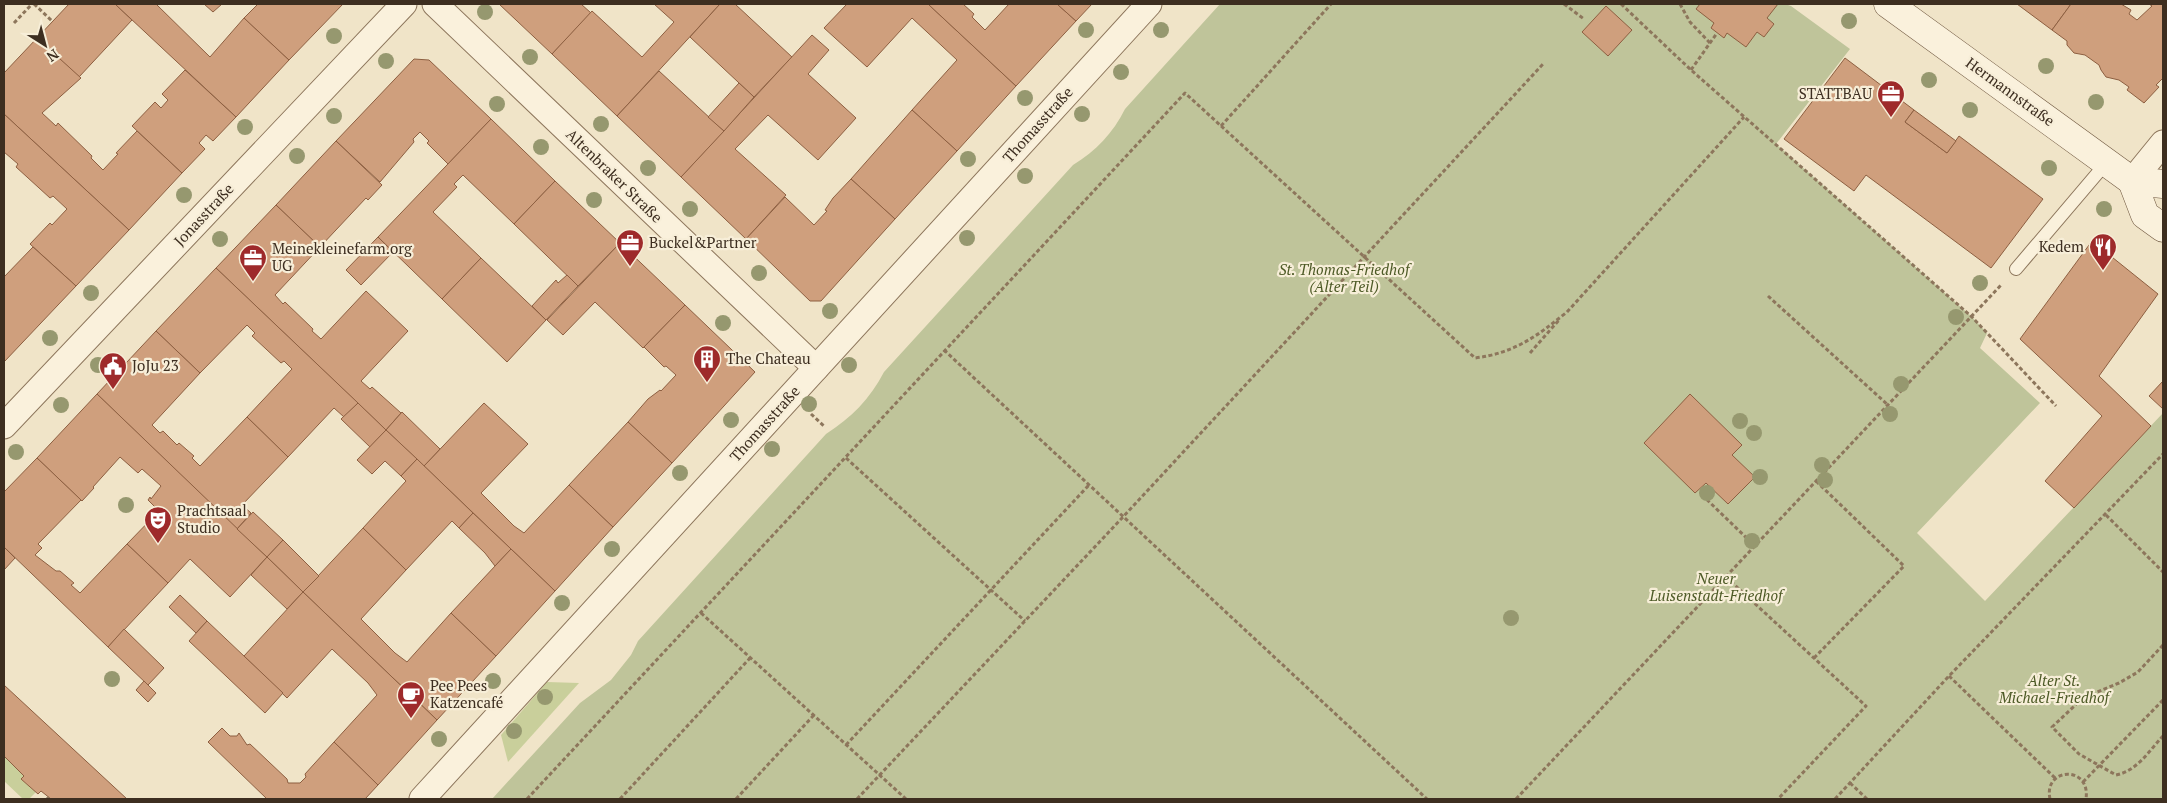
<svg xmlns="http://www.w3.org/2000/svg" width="2167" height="803" viewBox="0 0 2167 803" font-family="'PT Serif',serif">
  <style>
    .green { fill: #c9cf9b }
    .cemetery { fill: #bfc49a }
    .building { fill: #cf9f7d; stroke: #8d5f41 }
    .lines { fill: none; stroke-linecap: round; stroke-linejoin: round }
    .service-casing { stroke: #8d765c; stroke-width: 14 }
    .minor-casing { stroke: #8d765c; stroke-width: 27 }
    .secondary-casing { stroke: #6f573f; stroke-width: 29 }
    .path { stroke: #8d765c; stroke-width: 3; stroke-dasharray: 4 2.5; stroke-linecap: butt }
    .service { stroke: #faf1dc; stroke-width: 12 }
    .minor { stroke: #faf1dc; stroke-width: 25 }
    .secondary { stroke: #faf1dc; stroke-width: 28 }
    .tree { fill: #96986f }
    .labels { text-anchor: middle; stroke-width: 4.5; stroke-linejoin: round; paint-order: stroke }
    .street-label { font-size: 15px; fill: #3d2e20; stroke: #f7eed8 }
    .poi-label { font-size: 15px; fill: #3d2e20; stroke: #f7eed8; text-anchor: start }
    .park-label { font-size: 15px; font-style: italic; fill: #4d5a26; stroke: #f7eed8 }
  </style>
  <rect width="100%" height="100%" fill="#f0e4c8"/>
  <!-- green -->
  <g class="green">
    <path d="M547 682 579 683 508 762 501 735Z"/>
    <path d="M4 756 24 776 21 779 36 792 29 799H23L4 781Z"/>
  </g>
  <!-- cemetery -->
  <path class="cemetery" d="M1220 4H1785L1791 6 1850 49 1776 144 1972 317 1987 333 1980 348 2040 403 1917 533 1985 601 2163 413V799H492L580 703 611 680 631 655 638 641 826 434C851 418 870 399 884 372L1073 165C1096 151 1113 133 1125 109Z"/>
  <!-- building -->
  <g class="building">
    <path d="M69 4H115L132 20 79 77 37 38Z"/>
    <path d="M115 4H156L210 57 244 18 289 60 236 117Z"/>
    <path d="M204 4H222L213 12Z"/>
    <path d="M258 4H343L289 60 244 18Z"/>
    <path d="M499 4H581L591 13 552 54Z"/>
    <path d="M654 4H720L617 116 552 54 592 11 642 57 674 22Z"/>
    <path d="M720 4H735L792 57 754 97 690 37Z"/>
    <path d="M847 4H928L1016 86 957 151 912 110 957 60 912 18 867 67 824 28Z"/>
    <path d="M928 4H963L974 14 972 17 985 30 1009 4H1057L1076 21 1016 86Z"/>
    <path d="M1057 4H1092L1076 21Z"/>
    <path d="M1700 4H1778L1767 18 1774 24 1764 37 1757 32 1746 47 1727 33 1724 38 1711 28 1714 23 1696 9Z"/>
    <path d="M2017 4H2071L2052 30Z"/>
    <path d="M2071 4H2121L2131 10 2129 14 2137 20 2152 6 2149 4H2163V78L2156 85 2159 87 2144 103 2127 90 2129 87 2119 80 2106 77 2101 70 2099 65 2085 55 2074 53 2067 45V41L2052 30Z"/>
    <path d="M1606 6 1632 30 1608 56 1582 32Z"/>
    <path d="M812 35 829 50 808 74 856 118 818 160 768 115 735 149 786 195 746 239 681 177Z"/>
    <path d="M37 38 81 78 42 113 56 126 58 123 92 156 91 158 103 170 118 154 116 153 137 131 182 173 129 230 4 114V73Z"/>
    <path d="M1845 58 1914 110 1905 122 1947 153 1959 136 2043 199 1991 268 1866 175 1854 191 1784 139Z"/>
    <path d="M414 59 429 60 491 119 448 164 427 143 429 141 420 132 413 139 414 142 380 182 336 141Z"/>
    <path d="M185 70 236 117 213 141 206 135 199 143 205 149 182 173 132 126 155 102 161 108 168 100 162 94Z"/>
    <path d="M659 71 724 131 681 177 617 116Z"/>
    <path d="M739 83 754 97 724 131 708 117Z"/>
    <path d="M912 110 957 151 895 219 851 179Z"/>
    <path d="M1914 110 1956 141 1947 153 1905 122Z"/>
    <path d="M4 114 129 230 76 286 30 244 50 223 52 225 67 209 53 196 50 198 16 167 18 164 4 152Z"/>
    <path d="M491 119 555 181 514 224 463 175 454 184 457 187 433 212 481 258 442 299 378 237Z"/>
    <path d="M336 141 382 185 368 200 366 198 320 247 276 205Z"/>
    <path d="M851 179 895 219 821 301H810L746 239 785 197 814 225 827 211 825 210 833 198Z"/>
    <path d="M555 181 620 243 578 286 514 224Z"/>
    <path d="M276 205 320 247 275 295 283 304 285 302 313 329 312 331 321 339 366 291 408 331 361 381 370 389 372 387 401 413 386 430 216 268Z"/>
    <path d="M378 237 393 252 361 285 346 270Z"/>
    <path d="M2092 241 2158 294 2099 376 2151 426 2074 508 2045 481 2102 416 2020 339Z"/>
    <path d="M620 243 685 305 643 348 595 302 563 335 547 320Z"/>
    <path d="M33 247 76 286 4 362V277Z"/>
    <path d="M481 258 546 320 507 362 442 299Z"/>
    <path d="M216 268 358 403 344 417 334 408 288 457 247 417 292 369 284 361 281 363 252 336 255 333 247 325 200 373 156 331Z"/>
    <path d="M567 275 578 286 546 320 532 306 556 280 558 283Z"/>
    <path d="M685 305 755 372 672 463 628 422 648 399 660 390 661 391 676 375 666 366 664 367 644 347Z"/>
    <path d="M156 331 200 373 152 425 160 433 163 431 177 445 179 443 194 456 192 458 200 466 247 417 288 457 242 505 251 513 237 529 97 394Z"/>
    <path d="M2163 381V409L2149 396Z"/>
    <path d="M97 394 267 557 230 597 190 559 168 583 127 544 159 511 148 500 150 497 151 499 161 486 142 469 138 473 120 457 93 487 94 488 82 501 37 458Z"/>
    <path d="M1690 394 1742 445 1732 455 1755 477 1728 504 1706 483 1695 493 1644 443Z"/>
    <path d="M358 403 386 430 370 447 341 419Z"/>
    <path d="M484 403 528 444 481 493 514 526 524 533 569 485 613 527 555 591 424 466Z"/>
    <path d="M402 412 440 449 424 466 386 430Z"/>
    <path d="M628 422 672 463 613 527 569 485Z"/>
    <path d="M386 430 417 459 401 476 385 461 372 474 357 460Z"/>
    <path d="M37 458 81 500 38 544 42 548 35 555 56 571H60L74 583 71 585 80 593 127 544 168 583 108 647 4 547V492Z"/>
    <path d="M417 459 473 513 459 528 452 521 406 570 363 528 406 481 401 476Z"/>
    <path d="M253 512 283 540 267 557 237 529Z"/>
    <path d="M473 513 511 549 495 566 485 553 459 528Z"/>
    <path d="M363 528 406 570 361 619 395 653 407 662 451 613 496 656 437 720 303 592Z"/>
    <path d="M283 540 319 576 303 592 267 557Z"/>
    <path d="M4 547 15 558 4 570Z"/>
    <path d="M511 549 555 591 496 656 451 613Z"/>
    <path d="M267 557 303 592 287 609 251 575Z"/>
    <path d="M303 592 437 720 378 785 334 742 377 695 368 683 332 649 287 698 244 656Z"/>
    <path d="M180 595 207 621 196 633 169 607Z"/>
    <path d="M207 621 283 693 265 713 189 641Z"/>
    <path d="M124 629 164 668 148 685 108 647Z"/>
    <path d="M144 681 156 693 148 702 136 690Z"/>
    <path d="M4 685 127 799H51L41 791 38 794 21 779 24 776 4 756Z"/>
    <path d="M222 728 230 736H237L239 733 247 745 250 744 287 779 288 783H300L306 777 305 774 334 742 378 785 365 799H267L208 742Z"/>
  </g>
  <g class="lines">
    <!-- service casing -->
    <g class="service-casing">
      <path id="service" d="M2016 269 2107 162"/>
    </g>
    <!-- minor casing -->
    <g class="minor-casing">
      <g id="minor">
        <path d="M435 4 816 368"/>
        <path d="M2132 181 2163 143"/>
        <path d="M4 426 404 4"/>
        <path d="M422 799 1149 4"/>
      </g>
    </g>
    <!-- secondary casing -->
    <g class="secondary-casing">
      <g id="secondary">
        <path d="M1888 4 2132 181 2163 184"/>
        <path d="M2132 181 2145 215 2163 228"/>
      </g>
    </g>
    <!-- path -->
    <g class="path">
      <path d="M34 4 52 21"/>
      <path d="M1564 4 1584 19"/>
      <path d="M1621 4 1691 70 1972 317 2056 406"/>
      <path d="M1680 4 1690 22 1710 43"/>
      <path d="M14 23 32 4"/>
      <path d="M1691 70 1717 33"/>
      <path d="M1221 126 1331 4"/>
      <path d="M1768 296 1888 405"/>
      <path d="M1567 312 1744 117"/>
      <path d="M944 350 1427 799"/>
      <path d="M1530 353 1559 320"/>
      <path d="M811 414 824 426"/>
      <path d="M846 458 1025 621"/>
      <path d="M1702 495 1755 546"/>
      <path d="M2106 515 2163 572"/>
      <path d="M1726 577 1866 706 1778 799"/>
      <path d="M701 613 906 799"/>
      <path d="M2163 645 2138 672 2119 683 2083 698 2052 727 2079 754 2116 775C2137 771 2149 751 2163 736"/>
      <path d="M1814 658 1904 566 1816 481"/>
      <path d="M1949 676 2055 778"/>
      <path d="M846 745 1089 485"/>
      <path d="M2083 782 2163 700"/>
      <path d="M1850 783 1867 799"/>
      <path d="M47 799 49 797"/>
      <path d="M527 799 1185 93 1475 358C1515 353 1537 336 1567 312"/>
      <path d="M620 799 750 658"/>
      <path d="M736 799 814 715"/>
      <path d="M857 799 1123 517 1544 63"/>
      <path d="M1516 799 2002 284"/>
      <path d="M1835 799 1949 676 2163 454"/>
      <path d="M2050 799C2043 767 2091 765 2086 799"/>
    </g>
    <!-- service -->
    <use href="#service" class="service"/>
    <!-- minor -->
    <use href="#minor" class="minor"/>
    <!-- secondary -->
    <use href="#secondary" class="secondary"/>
  </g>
  <!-- trees -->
  <g class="tree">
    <circle cx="485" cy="12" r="8"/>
    <circle cx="1849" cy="21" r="8"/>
    <circle cx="1086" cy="30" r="8"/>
    <circle cx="1161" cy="30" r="8"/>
    <circle cx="334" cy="36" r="8"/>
    <circle cx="530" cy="57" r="8"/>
    <circle cx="386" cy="61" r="8"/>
    <circle cx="2046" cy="66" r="8"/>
    <circle cx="1121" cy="72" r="8"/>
    <circle cx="1929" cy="80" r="8"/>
    <circle cx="1025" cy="98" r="8"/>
    <circle cx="2096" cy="102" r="8"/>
    <circle cx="497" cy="104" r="8"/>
    <circle cx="1970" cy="110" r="8"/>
    <circle cx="1082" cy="114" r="8"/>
    <circle cx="334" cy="116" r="8"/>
    <circle cx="601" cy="124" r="8"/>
    <circle cx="245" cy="127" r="8"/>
    <circle cx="541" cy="147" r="8"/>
    <circle cx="297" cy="156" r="8"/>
    <circle cx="968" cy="159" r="8"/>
    <circle cx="648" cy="168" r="8"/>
    <circle cx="2049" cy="168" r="8"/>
    <circle cx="1025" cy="176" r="8"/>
    <circle cx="184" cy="195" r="8"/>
    <circle cx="594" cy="200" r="8"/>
    <circle cx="690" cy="209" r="8"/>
    <circle cx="2104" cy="209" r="8"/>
    <circle cx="967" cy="238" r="8"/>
    <circle cx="220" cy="239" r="8"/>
    <circle cx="759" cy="273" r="8"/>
    <circle cx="1980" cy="283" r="8"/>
    <circle cx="91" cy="293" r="8"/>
    <circle cx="830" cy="311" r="8"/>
    <circle cx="1956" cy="317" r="8"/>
    <circle cx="723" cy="323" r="8"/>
    <circle cx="50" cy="338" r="8"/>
    <circle cx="98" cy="365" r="8"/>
    <circle cx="849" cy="365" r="8"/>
    <circle cx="1901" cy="384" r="8"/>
    <circle cx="809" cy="404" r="8"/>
    <circle cx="61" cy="405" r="8"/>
    <circle cx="1890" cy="414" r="8"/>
    <circle cx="731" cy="420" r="8"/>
    <circle cx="1740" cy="421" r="8"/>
    <circle cx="1754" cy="433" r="8"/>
    <circle cx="772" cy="449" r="8"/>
    <circle cx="16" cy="452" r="8"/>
    <circle cx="1822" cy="465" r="8"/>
    <circle cx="680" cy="473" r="8"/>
    <circle cx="1760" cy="477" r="8"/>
    <circle cx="1825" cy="480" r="8"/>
    <circle cx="1707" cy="493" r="8"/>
    <circle cx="126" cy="505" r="8"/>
    <circle cx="1752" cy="541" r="8"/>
    <circle cx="612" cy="549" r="8"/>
    <circle cx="562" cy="603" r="8"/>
    <circle cx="1511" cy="618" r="8"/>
    <circle cx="112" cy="679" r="8"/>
    <circle cx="493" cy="681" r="8"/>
    <circle cx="545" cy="697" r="8"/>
    <circle cx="514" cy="731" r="8"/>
    <circle cx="439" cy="739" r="8"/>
  </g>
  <!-- icons -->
  <defs>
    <g id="office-pin" transform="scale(1.4375)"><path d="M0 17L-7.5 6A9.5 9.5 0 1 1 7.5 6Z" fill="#9e2a2b" stroke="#f7eed8"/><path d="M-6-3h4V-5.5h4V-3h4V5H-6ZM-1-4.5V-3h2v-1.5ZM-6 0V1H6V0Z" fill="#fff"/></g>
    <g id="restaurant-pin" transform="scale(1.4375)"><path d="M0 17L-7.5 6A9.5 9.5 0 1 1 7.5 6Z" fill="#9e2a2b" stroke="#f7eed8"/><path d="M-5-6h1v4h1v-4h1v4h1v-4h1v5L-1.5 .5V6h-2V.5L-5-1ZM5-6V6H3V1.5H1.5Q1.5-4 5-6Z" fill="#fff"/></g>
    <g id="building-pin" transform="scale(1.4375)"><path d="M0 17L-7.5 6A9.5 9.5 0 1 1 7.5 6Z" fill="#9e2a2b" stroke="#f7eed8"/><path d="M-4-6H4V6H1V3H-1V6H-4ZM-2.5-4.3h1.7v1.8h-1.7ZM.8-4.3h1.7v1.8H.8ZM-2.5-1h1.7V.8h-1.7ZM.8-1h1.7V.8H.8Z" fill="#fff"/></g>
    <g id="civic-pin" transform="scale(1.4375)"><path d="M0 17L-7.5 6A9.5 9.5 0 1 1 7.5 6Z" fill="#9e2a2b" stroke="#f7eed8"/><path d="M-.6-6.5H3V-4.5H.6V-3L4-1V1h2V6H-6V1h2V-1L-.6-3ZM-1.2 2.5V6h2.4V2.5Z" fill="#fff"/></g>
    <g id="theatre-pin" transform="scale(1.4375)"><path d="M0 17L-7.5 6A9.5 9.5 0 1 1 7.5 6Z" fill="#9e2a2b" stroke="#f7eed8"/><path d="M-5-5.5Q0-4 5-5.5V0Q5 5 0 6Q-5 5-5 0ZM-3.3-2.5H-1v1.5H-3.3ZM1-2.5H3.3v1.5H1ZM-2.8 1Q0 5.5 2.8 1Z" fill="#fff"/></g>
    <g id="cafe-pin" transform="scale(1.4375)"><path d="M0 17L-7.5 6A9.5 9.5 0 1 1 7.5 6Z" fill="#9e2a2b" stroke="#f7eed8"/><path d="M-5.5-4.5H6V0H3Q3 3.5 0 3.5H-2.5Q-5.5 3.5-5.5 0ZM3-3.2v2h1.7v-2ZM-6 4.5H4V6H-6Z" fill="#fff"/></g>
  </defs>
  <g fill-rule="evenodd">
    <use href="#office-pin" x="1891" y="94"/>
    <use href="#office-pin" x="630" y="243"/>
    <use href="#restaurant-pin" x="2103" y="247"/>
    <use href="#office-pin" x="253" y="258"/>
    <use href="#building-pin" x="707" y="359"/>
    <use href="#civic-pin" x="113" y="366"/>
    <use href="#theatre-pin" x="158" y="520"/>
    <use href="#cafe-pin" x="411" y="695"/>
  </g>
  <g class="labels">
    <!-- street labels -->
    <g class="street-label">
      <text transform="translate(2010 92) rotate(36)" y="5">Hermannstraße</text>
      <text transform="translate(1038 125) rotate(-48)" y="5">Thomasstraße</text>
      <text transform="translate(614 176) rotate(44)" y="5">Altenbraker Straße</text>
      <text transform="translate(204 215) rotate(-47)" y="5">Jonasstraße</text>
      <text transform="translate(765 424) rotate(-48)" y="5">Thomasstraße</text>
    </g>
    <!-- poi labels -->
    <g class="poi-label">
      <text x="1872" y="99" text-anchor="end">STATTBAU</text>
      <text x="649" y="248">Buckel&amp;Partner</text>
      <text x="2084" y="252" text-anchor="end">Kedem</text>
      <text x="272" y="254">Meinekleinefarm.org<tspan x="272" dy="17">UG</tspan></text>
      <text x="726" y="364">The Chateau</text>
      <text x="132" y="371">JoJu 23</text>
      <text x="177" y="516">Prachtsaal<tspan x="177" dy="17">Studio</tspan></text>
      <text x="430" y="691">Pee Pees<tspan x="430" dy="17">Katzencafé</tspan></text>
    </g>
    <!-- park labels -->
    <g class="park-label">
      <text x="1344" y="275">St. Thomas-Friedhof<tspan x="1344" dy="17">(Alter Teil)</tspan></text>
      <text x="1716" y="584">Neuer<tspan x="1716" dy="17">Luisenstadt-Friedhof</tspan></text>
      <text x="2054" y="686">Alter St.<tspan x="2054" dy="17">Michael-Friedhof</tspan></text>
    </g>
  </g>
  <!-- border -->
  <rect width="2167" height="803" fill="none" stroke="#3d2e20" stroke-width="10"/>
  <!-- north arrow -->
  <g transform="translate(45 45) rotate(144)" stroke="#f7eed8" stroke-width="4" paint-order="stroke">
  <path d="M0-4L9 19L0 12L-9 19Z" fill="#3d2e20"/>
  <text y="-8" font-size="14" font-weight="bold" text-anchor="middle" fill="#3d2e20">N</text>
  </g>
</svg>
